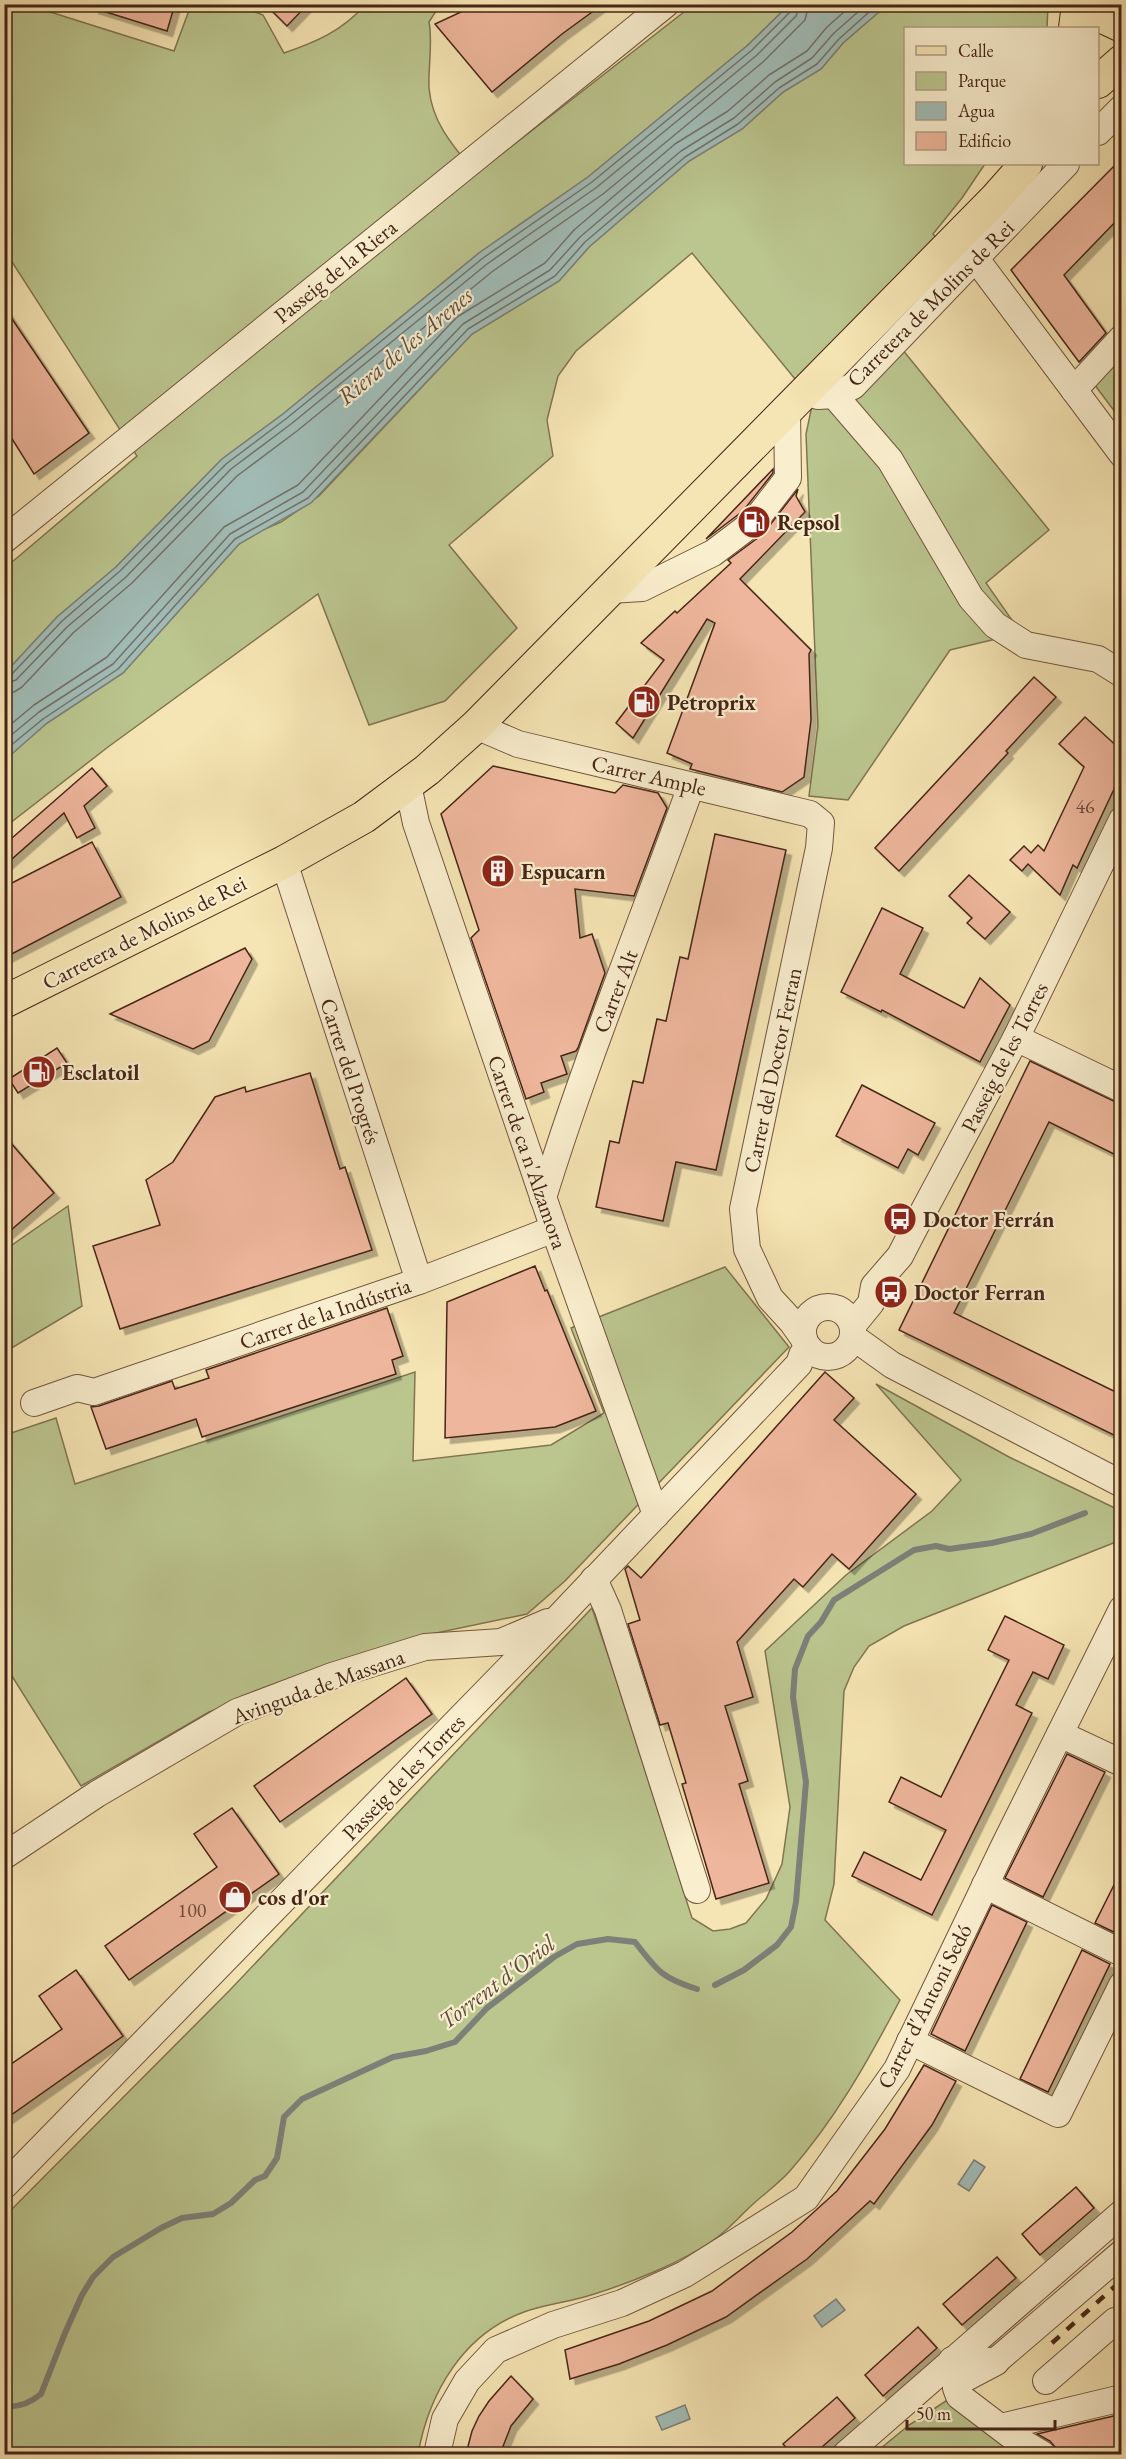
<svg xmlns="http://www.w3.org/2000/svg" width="1126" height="2459" viewBox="0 0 1126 2459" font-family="'EB Garamond',serif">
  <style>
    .green { fill: #bbc58e; stroke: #807552; stroke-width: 1.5 }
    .water { fill: #a1bdb8; stroke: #7d8078; stroke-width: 1.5 }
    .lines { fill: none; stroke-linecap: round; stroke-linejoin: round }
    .shore { stroke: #747168; stroke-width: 1.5 }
    .stream { stroke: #7d8078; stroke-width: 6 }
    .building { fill: #eeb69c; stroke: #462517; stroke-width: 1.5; filter: url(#shadow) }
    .minor-casing { stroke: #72553e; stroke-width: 28 }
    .major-casing { stroke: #462517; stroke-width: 34 }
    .minor { stroke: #f9eece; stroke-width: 26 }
    .major { stroke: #f6e5b4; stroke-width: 32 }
    .rail { stroke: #462517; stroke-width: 4.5; stroke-dasharray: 10 10; stroke-linecap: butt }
    .labels { text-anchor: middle; stroke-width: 4.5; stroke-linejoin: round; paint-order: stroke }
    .number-label { font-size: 20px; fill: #704938 }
    .street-label { font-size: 22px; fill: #462517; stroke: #f9eece }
    .poi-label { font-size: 22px; font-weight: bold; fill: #462517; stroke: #f9eece; text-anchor: start }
    .water-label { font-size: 24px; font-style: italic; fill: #5d4b3f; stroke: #f9eece }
  </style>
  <defs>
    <filter id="shadow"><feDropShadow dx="5.5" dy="5.5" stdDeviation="0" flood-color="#0004"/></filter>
  </defs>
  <rect width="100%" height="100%" fill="#f6e5b4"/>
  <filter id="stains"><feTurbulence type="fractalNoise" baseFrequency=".00333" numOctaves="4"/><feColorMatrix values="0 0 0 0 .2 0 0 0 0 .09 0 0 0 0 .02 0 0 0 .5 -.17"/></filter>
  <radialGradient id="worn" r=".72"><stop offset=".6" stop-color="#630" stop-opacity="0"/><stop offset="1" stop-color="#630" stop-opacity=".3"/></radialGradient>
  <!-- green -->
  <g class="green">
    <path d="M5 5H28L174 51 191 5H238L263 15 284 53C316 42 342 31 365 5H446L436 11 429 22C433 44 428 66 429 88 432 124 455 148 476 174L693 5H789L748 45 588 177 479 253 283 414 222 459 116 567 57 617 5 673V568L137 456 5 251Z"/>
    <path d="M887 5H1048L1047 28H906V164H985L962 198 933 234 958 264 889 333 1049 530 986 583 1021 633 950 650 848 800 809 796 818 726 806 434 813 401 692 253 576 351 558 376 547 420 553 456 449 545 517 628 445 701 369 725 318 594 108 747 5 827V760L9 755 47 723 123 673 239 544 260 531 281 522 319 496 472 334 559 281 589 247 689 161 742 129 783 92 821 69 843 43Z"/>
    <path d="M1121 356V420L1094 384Z"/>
    <path d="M68 1206 82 1306 5 1352V1250Z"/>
    <path d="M725 1267 789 1347 565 1581 527 1614 417 1637 209 1712 81 1786 5 1665V1435L56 1418 75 1484 415 1372 413 1461 551 1445 604 1413 571 1328Z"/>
    <path d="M876 1384 1009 1457 1121 1511V1540L904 1626 869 1646 854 1667 844 1691 834 1884 825 1920 900 2000C868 2061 835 2120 789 2172 778 2184 764 2194 752 2205 740 2216 728 2230 715 2239 681 2263 630 2283 591 2295 569 2302 546 2304 524 2312 463 2334 429 2393 418 2454H5V2216L229 1991 592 1608 611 1664 692 1918 713 1931 730 1929 746 1923 766 1899 782 1864 790 1807 765 1651 846 1575 932 1511 961 1480Z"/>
    <path d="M949 2399 1026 2454H874L909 2425Z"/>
  </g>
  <!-- water -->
  <g class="water">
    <path d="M789 5H887L843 43 821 69 783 92 742 129 689 161 589 247 559 281 472 334 311 503 239 544 123 673 47 723 5 760V673L57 617 116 567 222 459 283 414 479 253 588 177 748 45Z"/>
    <path d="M974 2160 985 2167 969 2191 958 2184Z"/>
    <path d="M836 2299 845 2310 822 2327 814 2316Z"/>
    <path d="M685 2405 690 2419 662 2430 656 2417Z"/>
  </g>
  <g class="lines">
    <!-- shore -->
    <g class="shore">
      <path d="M4 677 11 675 62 621 120 571 226 464 287 418 483 258 592 182 752 50 791 11 793 4"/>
      <path d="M4 684 16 680 67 627 126 577 231 469 291 424 487 264 597 187 757 55 796 16 800 4"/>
      <path d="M4 693 14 692 22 687 73 633 132 583 237 476 297 431 493 271 603 194 763 62 805 20 809 4"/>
      <path d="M4 730 34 705 107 657 224 527 298 485 457 317 545 263 574 230 675 144 728 111 769 75 807 51 827 27 853 4"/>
      <path d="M4 741 39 712 113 664 230 534 303 492 463 324 550 270 580 237 681 151 734 118 775 82 812 58 834 33 867 4"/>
      <path d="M4 751 43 719 118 669 235 539 308 498 468 329 555 276 585 242 685 157 738 124 779 88 817 64 839 39 878 4"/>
    </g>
    <!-- stream -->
    <g class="stream">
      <path d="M715 1985 744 1970 777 1945 791 1927 796 1902 806 1782 793 1697 795 1669 808 1636 821 1622 834 1600 914 1550 936 1546 949 1549 992 1543 1031 1534 1085 1513"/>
      <path d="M4 2406C19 2408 30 2403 41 2394L65 2333 82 2295 93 2277 113 2257 161 2228 182 2218 213 2214 231 2203 255 2180 265 2176 277 2158 284 2117 302 2099 393 2057 426 2051 455 2042 487 2008 554 1957 577 1944 608 1939 635 1942C657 1970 661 1978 697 1989"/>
    </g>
  </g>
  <!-- building -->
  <g class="building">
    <path d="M94 4H175L167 31 93 8Z"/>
    <path d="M265 4H308L287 26Z"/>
    <path d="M478 4H603L562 34 492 92 435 24Z"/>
    <path d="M1122 158V215L1064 275 1106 333 1079 362 1011 270Z"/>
    <path d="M4 307 89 433 34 474 4 426Z"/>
    <path d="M773 469V473L743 511 706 539Z"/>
    <path d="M798 489 796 496 805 512 740 579 811 650 809 654 811 720 804 777 782 792 690 769 692 764 667 753 715 623 707 619 633 738 616 723 664 660 641 643 675 611 677 613 731 563 728 560 763 534Z"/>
    <path d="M1034 677 1056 697 1006 751 1008 753 899 871 875 848Z"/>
    <path d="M1085 717 1122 751V772L1077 868 1073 865 1060 895 1028 864 1022 871 1010 860 1024 846 1031 853 1038 845 1044 851 1084 767 1059 744Z"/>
    <path d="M493 766 615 793 623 785 658 793 667 808 634 896 575 889 580 938 592 934 605 973 578 1048 576 1051 561 1056 567 1074 541 1083 544 1092 526 1099 471 938 479 930 441 814Z"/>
    <path d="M92 768 107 786 84 806 95 828 77 838 64 813 4 866V845Z"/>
    <path d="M715 834 786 850 716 1170 676 1162 663 1221 596 1207 610 1141 619 1143 633 1081 643 1083 657 1019 666 1021 680 957 688 959Z"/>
    <path d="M92 842 121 897 4 958V887Z"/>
    <path d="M969 875 1010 912 985 939 967 923 972 918 949 896Z"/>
    <path d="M882 908 923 928 900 974 964 1008 980 978 1010 1005 980 1062 882 1010 881 1012 841 992Z"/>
    <path d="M245 948 252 959 209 1041 193 1049 110 1014Z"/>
    <path d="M57 1048 67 1063 18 1093 9 1079Z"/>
    <path d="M1030 1061 1122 1105V1158L1049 1122 954 1313 1122 1395V1439L899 1330Z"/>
    <path d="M310 1073 340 1169 345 1167 372 1250 120 1329 93 1246 160 1225 146 1180 173 1162 215 1097 245 1087 246 1092Z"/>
    <path d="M862 1085 935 1123 918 1155 908 1149 898 1168 836 1136Z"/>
    <path d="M4 1135 54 1193 4 1236Z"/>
    <path d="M535 1266 545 1291 547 1290 596 1411 555 1427 445 1438 447 1302Z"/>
    <path d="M387 1308 403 1356 392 1360 396 1374 202 1437 196 1419 106 1449 91 1407 99 1406 172 1381 175 1389 209 1378 206 1370Z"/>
    <path d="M825 1372 854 1398 834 1420 916 1494 849 1569 832 1554 803 1587 794 1579 737 1642 753 1697 725 1706 748 1781 739 1784 769 1883 716 1899 682 1784 686 1783 668 1723 660 1725 628 1624 640 1620 625 1569 628 1566 641 1578Z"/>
    <path d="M1005 1616 1064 1645 1048 1679 1033 1672 1016 1705 1032 1713 932 1915 852 1876 864 1852 921 1880 946 1830 889 1802 901 1777 941 1797 1009 1660 988 1650Z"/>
    <path d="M406 1678 432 1714 280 1822 254 1786Z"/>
    <path d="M1067 1754 1105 1772 1043 1897 1005 1878Z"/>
    <path d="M232 1808 279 1874 129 1980 105 1946 217 1867 194 1834Z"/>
    <path d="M1122 1869V1936L1095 1923Z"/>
    <path d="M992 1905 1027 1922 965 2051 931 2034Z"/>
    <path d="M1082 1950 1110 1964 1048 2092 1020 2079Z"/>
    <path d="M76 1970 123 2036 4 2120V2069L62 2029 39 1996Z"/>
    <path d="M924 2065 956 2081 932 2125 874 2204 870 2201 807 2259 726 2317 667 2345 619 2364 570 2379 565 2350 649 2321 712 2291 792 2232 837 2191 885 2129Z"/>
    <path d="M1076 2187 1094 2208 1040 2255 1022 2234Z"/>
    <path d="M997 2257 1016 2278 962 2325 943 2304Z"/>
    <path d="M918 2327 937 2348 883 2396 865 2375Z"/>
    <path d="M511 2376 533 2399 511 2426 500 2454H466L472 2431 479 2416 489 2401Z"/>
    <path d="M837 2397 855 2418 814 2454H792L783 2444Z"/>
    <path d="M1122 2414V2454H1061L1050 2441 1037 2434Z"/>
  </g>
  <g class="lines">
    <!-- minor casing -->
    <g class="minor-casing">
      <g id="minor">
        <path d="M1098 132 1122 108"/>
        <path d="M976 259 1122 454"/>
        <path d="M1074 390 1122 338"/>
        <path d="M834 395 890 460 971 598 995 625 1026 645 1098 659 1122 674"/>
        <path d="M818 396 834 395 853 386 1066 164"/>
        <path d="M4 540 666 4"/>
        <path d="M610 590 642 588 713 553 754 522 788 478 787 411"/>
        <path d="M476 726 518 744 810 814 821 823 819 848 743 1209 747 1249 770 1298 792 1322 804 1339"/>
        <path d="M408 785 416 823 554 1229 656 1515"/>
        <path d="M284 862 419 1281"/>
        <path d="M1016 1038 1122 1089"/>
        <path d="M543 1198C586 1058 642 923 691 786"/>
        <circle cx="828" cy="1332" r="25"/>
        <path d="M853 1325 871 1303 874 1286 900 1256 915 1227 1016 1038 1122 820"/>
        <path d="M853 1337 892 1365 1122 1484"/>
        <path d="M34 1403 77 1388 94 1392 419 1281 554 1229"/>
        <path d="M594 1579 608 1610 697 1890"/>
        <path d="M1060 1734 1122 1763"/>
        <path d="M4 1856 97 1794 237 1712 332 1676 425 1647 501 1642 548 1622"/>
        <path d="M985 1885 1122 1953"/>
        <path d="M910 2041 1058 2114 1122 1985"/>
        <path d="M4 2186 558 1618 799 1364 802 1355 809 1348"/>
        <path d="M952 2360 996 2361 1122 2253"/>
        <path d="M996 2362 960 2381 956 2388 959 2396 1013 2437 1042 2454"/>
        <path d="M1046 2381 1115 2321 1122 2328"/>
        <path d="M1001 2427 1122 2398"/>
        <path d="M437 2454 445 2419 467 2381 496 2350 553 2325 622 2303 685 2274 806 2198 897 2069 1004 1846 1122 1609"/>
        <path d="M846 2454 1122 2213"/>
      </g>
    </g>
    <!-- major casing -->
    <g class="major-casing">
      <g id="major">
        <path d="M1093 4 1105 18 1122 26"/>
        <path d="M1075 28 1078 4"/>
        <path d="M1098 82 1122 61"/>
        <path d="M4 1002 284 862 364 817 427 770 476 726 995 199 1026 164"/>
      </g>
    </g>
    <!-- minor -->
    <use href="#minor" class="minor"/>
    <!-- major -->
    <use href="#major" class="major"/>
    <!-- rail -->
    <path class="rail" d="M1052 2343 1122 2280"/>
  </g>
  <!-- icons -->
  <defs>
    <g id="fuel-disc" transform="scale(1.725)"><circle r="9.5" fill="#8f2418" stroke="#f9eece"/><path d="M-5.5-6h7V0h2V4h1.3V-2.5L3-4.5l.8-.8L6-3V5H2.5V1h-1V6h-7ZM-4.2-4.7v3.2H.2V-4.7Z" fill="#fff"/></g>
    <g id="building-disc" transform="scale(1.725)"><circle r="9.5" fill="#8f2418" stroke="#f9eece"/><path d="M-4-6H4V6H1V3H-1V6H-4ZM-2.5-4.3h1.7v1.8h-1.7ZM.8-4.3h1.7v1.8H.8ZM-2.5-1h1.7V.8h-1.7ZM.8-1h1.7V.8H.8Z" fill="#fff"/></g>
    <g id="bus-disc" transform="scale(1.725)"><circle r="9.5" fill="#8f2418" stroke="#f9eece"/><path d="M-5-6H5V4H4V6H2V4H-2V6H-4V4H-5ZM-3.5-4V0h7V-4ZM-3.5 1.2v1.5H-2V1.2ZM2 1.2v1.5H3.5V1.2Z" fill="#fff"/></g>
    <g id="shop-disc" transform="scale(1.725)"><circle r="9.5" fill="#8f2418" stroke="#f9eece"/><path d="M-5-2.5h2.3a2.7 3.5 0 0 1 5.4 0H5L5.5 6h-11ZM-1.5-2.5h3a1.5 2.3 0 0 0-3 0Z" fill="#fff"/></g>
  </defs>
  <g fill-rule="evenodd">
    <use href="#fuel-disc" x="754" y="522"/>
    <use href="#fuel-disc" x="644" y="702"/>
    <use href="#building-disc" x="498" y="871"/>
    <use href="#fuel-disc" x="39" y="1072"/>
    <use href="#bus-disc" x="900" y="1219"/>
    <use href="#bus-disc" x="891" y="1292"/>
    <use href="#shop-disc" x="235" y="1897"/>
  </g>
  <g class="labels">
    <!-- number labels -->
    <g class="number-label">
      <text x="1085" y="813">46</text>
      <text x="192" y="1917">100</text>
    </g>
    <!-- street labels -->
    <g class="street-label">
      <text transform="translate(335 271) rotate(-39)" y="8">Passeig de la Riera</text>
      <text transform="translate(930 303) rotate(-45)" y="8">Carretera de Molins de Rei</text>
      <text transform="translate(649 775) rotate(13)" y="8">Carrer Ample</text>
      <text transform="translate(144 932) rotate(-27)" y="8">Carretera de Molins de Rei</text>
      <text transform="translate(615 991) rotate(-69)" y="8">Carrer Alt</text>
      <text transform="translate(1004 1057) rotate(-63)" y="8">Passeig de les Torres</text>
      <text transform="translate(772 1070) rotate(-78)" y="8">Carrer del Doctor Ferran</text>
      <text transform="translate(351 1071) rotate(72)" y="8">Carrer del Progrés</text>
      <text transform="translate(528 1152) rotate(71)" y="8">Carrer de ca n'Alzamora</text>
      <text transform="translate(325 1313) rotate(-19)" y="8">Carrer de la Indústria</text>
      <text transform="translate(318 1686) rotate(-20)" y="8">Avinguda de Massana</text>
      <text transform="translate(403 1777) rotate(-46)" y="8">Passeig de les Torres</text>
      <text transform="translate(924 2006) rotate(-63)" y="8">Carrer d'Antoni Sedó</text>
    </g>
    <!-- poi labels -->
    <g class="poi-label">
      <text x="777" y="530">Repsol</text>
      <text x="667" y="710">Petroprix</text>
      <text x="521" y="879">Espucarn</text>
      <text x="62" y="1080">Esclatoil</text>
      <text x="923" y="1227">Doctor Ferrán</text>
      <text x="914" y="1300">Doctor Ferran</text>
      <text x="258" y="1905">cos d'or</text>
    </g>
    <!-- water labels -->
    <g class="water-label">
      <text transform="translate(405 346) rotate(-40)" y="8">Riera de les Arenes</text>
      <text transform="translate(497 1982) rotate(-37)" y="8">Torrent d'Oriol</text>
    </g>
  </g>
  <!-- margin -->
  <rect width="1126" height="2459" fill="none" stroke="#f6e5b4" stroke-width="24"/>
  <rect x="6" y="6" width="1114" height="2447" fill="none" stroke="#462517" stroke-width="3"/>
  <rect x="12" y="12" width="1102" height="2435" fill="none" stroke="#462517" stroke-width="1.5"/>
  <!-- legend -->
  <rect x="904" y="27" width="195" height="138" fill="#f9eece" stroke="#b19e85" stroke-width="1.5"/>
  <rect x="916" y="46" width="30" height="9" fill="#f6e5b4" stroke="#b19e85" stroke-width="1.5"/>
  <text x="958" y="57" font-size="18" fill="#462517">Calle</text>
  <rect x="916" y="72" width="30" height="18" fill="#bbc58e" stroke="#b19e85" stroke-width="1.5"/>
  <text x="958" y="87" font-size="18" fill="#462517">Parque</text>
  <rect x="916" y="102" width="30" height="18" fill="#a1bdb8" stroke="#b19e85" stroke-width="1.5"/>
  <text x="958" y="117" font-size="18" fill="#462517">Agua</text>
  <rect x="916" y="132" width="30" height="18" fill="#eeb69c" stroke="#b19e85" stroke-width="1.5"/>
  <text x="958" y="147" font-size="18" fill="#462517">Edificio</text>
  <!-- scale -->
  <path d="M907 2420v9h148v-9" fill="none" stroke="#462517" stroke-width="3"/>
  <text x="916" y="2420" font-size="18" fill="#462517" stroke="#f9eece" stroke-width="4.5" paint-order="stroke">50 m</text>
  <rect width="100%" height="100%" filter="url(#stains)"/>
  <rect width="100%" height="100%" fill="url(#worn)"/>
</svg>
